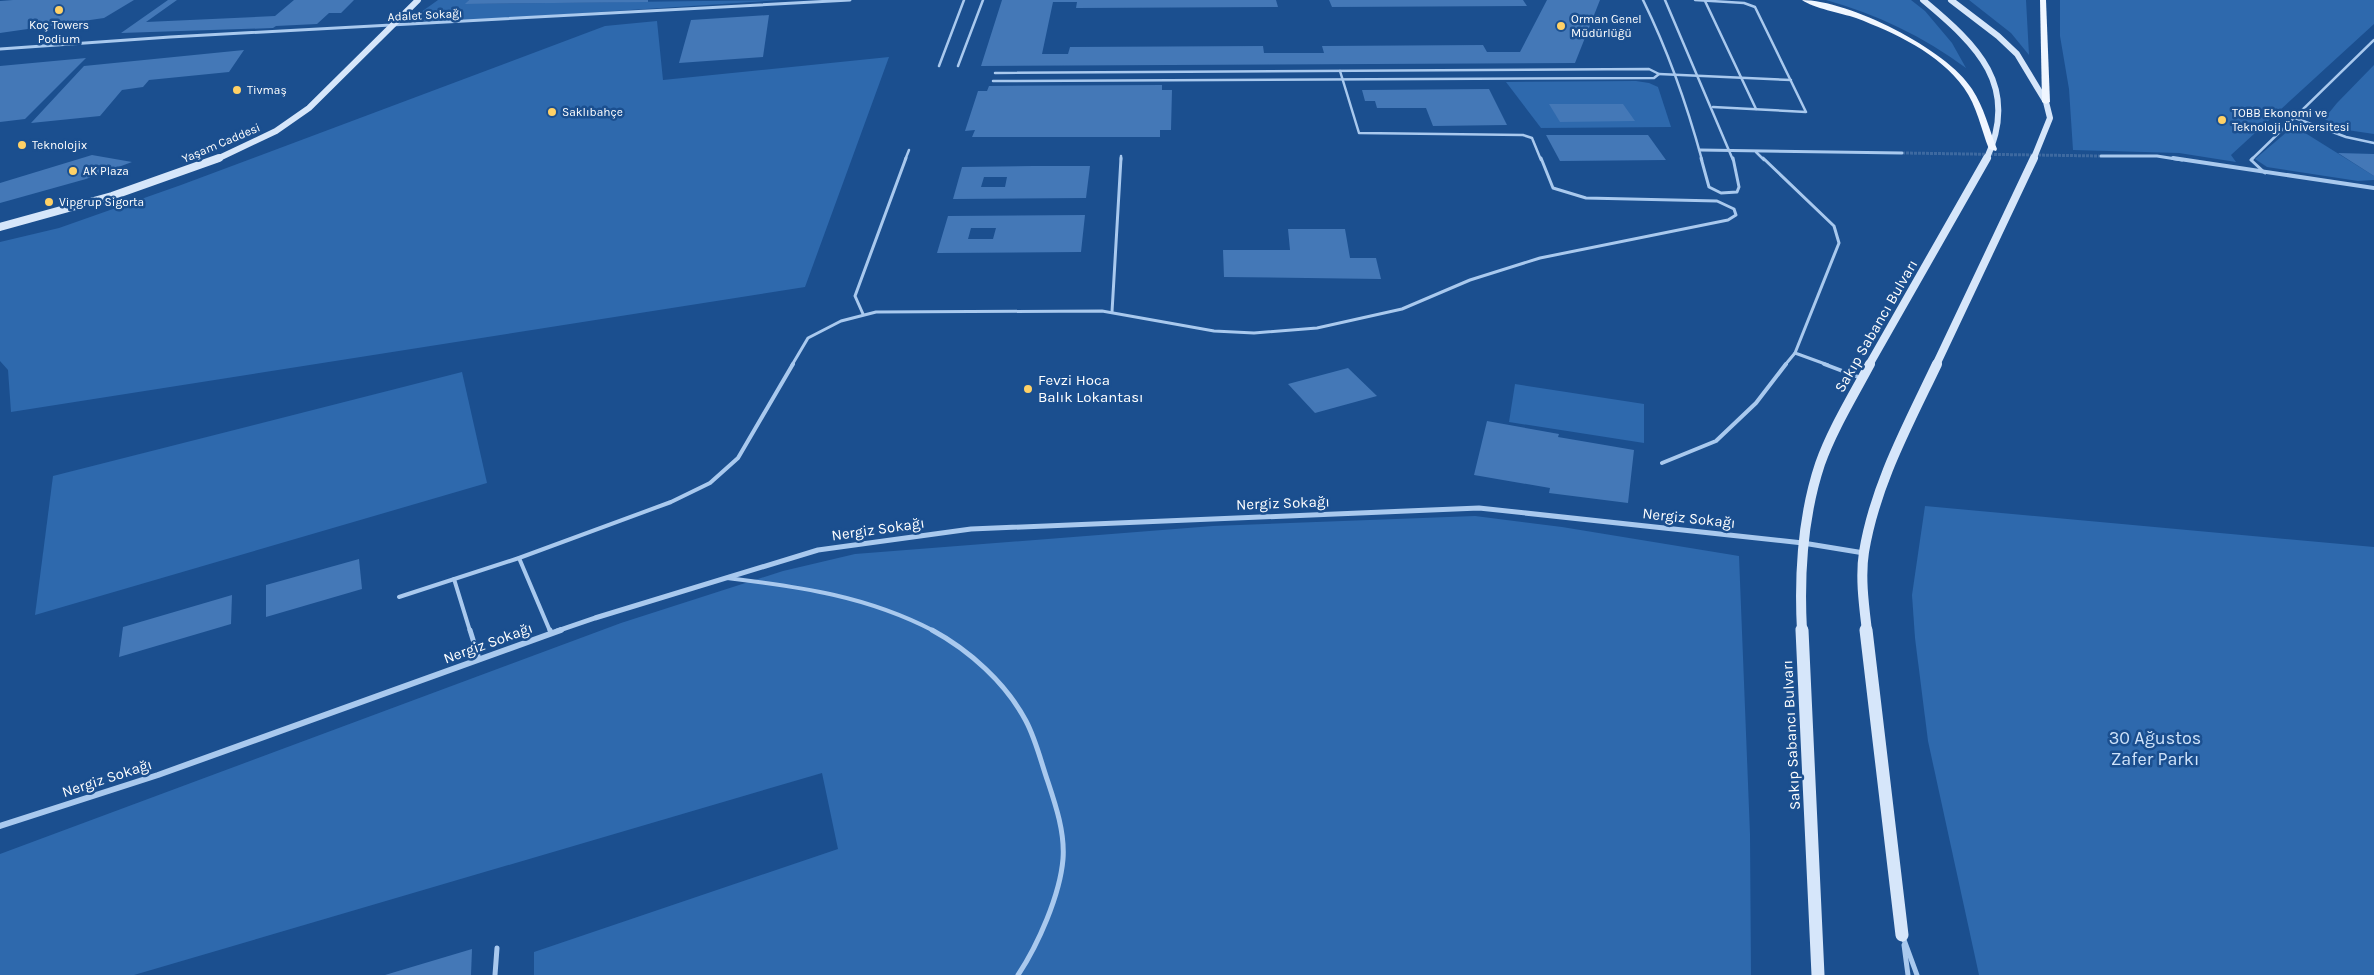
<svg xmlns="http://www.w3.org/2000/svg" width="2374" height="975" viewBox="0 0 2374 975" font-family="Karla,sans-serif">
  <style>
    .green { fill: #2e69ad }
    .building { fill: #4478b7; fill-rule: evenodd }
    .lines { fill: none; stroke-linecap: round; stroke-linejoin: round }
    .street-tunnel { stroke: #3d69a0; stroke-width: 3; stroke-dasharray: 3 1; stroke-linecap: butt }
    .lane-far3 { stroke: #a9c9ee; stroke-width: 2.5 }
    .lane-far2 { stroke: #a9c9ee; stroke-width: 3 }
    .lane-far1 { stroke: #a9c9ee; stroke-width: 4 }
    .lane { stroke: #a9c9ee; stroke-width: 5 }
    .street-far3 { stroke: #a9c9ee; stroke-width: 3 }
    .street-far2 { stroke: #a9c9ee; stroke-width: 4 }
    .street-far1 { stroke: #a9c9ee; stroke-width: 5 }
    .street { stroke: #a9c9ee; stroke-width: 6 }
    .secondary-far3 { stroke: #d6e6fa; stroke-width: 6 }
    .secondary-far2 { stroke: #d6e6fa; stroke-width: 8 }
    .secondary-far1 { stroke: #d6e6fa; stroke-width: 10 }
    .secondary { stroke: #d6e6fa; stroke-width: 13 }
    .primary { fill: #f0f6ff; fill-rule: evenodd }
    .poi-dot { fill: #ffd166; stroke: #1b4f8f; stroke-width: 2 }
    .labels { text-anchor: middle; stroke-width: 5; stroke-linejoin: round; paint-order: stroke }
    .far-street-label { font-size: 12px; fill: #fff; stroke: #1b4f8f }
    .far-poi-label { font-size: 12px; fill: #fff; stroke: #1b4f8f; text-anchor: start }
    .street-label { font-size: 15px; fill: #fff; stroke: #1b4f8f }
    .poi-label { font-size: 15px; fill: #fff; stroke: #1b4f8f; text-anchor: start }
    .near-park-label { font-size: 18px; fill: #cfe3fa; stroke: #1b4f8f }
  </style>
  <rect width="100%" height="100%" fill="#1b4f8f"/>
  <!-- green -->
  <g class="green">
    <path d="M438 0H469L466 4 782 0 434 23 419 20 417 15Z"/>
    <path d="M1826 0H1911L1925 11 1952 43 1966 68C1924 37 1877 14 1826 0Z"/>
    <path d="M1969 0H2026L2029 55 2011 33Z"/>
    <path d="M2060 0H2374V24L2231 155 2236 162 2179 153 2073 150 2069 89 2060 36Z"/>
    <path d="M657 21 663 80 889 57 805 287 11 412 8 370 0 361V242L59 228 181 185 605 26Z"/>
    <path d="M2374 65V134L2347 130 2324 119 2337 103Z"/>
    <path d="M1636 81 1649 83 1658 87 1671 127 1541 128 1506 82Z"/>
    <path d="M2294 126 2374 176V180L2358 181 2267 167 2255 159Z"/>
    <path d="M462 372 487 483 35 615 53 476Z"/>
    <path d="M1515 384 1644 404V443L1509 422Z"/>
    <path d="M1925 506 2374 547V975H1979L1928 741 1915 638 1912 595Z"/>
    <path d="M1475 516 1562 527 1739 556 1750 834 1751 975H534V952L838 849 822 773 134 975H0V854L621 623 783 571 855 554 1213 526Z"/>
  </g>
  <!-- building -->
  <g class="building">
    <path d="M13 0H134L104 18 0 33V1Z"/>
    <path d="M168 0H177L146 22 275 16 294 0H354L341 13H329L317 24 276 26 273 28 121 33Z"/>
    <path d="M469 0H648V2L465 4Z"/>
    <path d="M1002 0H1276L1278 7 1076 8 1077 2H1053L1042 54H1068L1070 47 1263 46 1264 53H1324L1322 46 1483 45 1487 52H1520L1547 0H1600L1575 63 981 66Z"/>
    <path d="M1329 0H1523L1527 6 1332 7Z"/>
    <path d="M769 15 763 57 679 63 691 20Z"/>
    <path d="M244 50 229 72 149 80 143 87 122 90 100 116 31 123 84 66Z"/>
    <path d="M86 58 25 119 0 122V66Z"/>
    <path d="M1162 85V90H1172L1171 130H1160V137H972L975 130 965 131 978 91H987L989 86Z"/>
    <path d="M1489 89 1507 125 1433 126 1426 108H1377L1375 101H1365L1362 90Z"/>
    <path d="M1549 104H1623L1635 121 1560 122Z"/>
    <path d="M1546 135H1648L1666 160 1560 161Z"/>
    <path d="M2338 153 2374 154V176Z"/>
    <path d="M92 155 132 162 86 179 0 203V183Z"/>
    <path d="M1034 166H1090L1086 198 953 199 962 167ZM984 177H1007L1005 187H981Z"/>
    <path d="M1085 215 1081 252 937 253 948 216ZM971 228H996L993 239H968Z"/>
    <path d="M1288 229H1345L1350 258H1376L1381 279 1224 277 1223 250H1290Z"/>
    <path d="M1348 368 1377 396 1315 413 1288 384Z"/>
    <path d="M1487 421 1559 434 1558 437 1634 450 1628 503 1549 493 1550 488 1474 475Z"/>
    <path d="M359 559 362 589 266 617V585Z"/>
    <path d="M232 595 231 624 119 657 123 627Z"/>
    <path d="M472 949 471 975H385Z"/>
  </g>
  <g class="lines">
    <!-- street-tunnel -->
    <path class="street-tunnel" d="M1902 153 2101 156"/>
    <!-- lane-far3 -->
    <g class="lane-far3">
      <path d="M1643 0C1668 51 1687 105 1702 160"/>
      <path d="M1665 0 1733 160"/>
      <path d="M1695 0 1744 3 1755 7 1806 112 1713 107"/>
      <path d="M1705 1 1756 109"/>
      <path d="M939 66 964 0"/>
      <path d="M958 66 983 0"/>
      <path d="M1340 71 1359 133 1523 135 1532 138 1541 160"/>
      <path d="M1659 74 1791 80"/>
      <path d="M993 81 1654 78 1659 74 1649 69 995 73"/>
      <path d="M2295 118 2346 137 2374 143"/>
      <path d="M1756 152 1764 160"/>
      <path d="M905 160 909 150"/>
      <path d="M1121 160V156"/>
      <path d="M2251 160 2374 40"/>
    </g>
    <!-- lane-far2 -->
    <g class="lane-far2">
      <path d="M1701 158 1709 187 1721 193 1737 192 1739 187 1733 158"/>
      <path d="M1763 158 1834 226 1839 243 1795 353 1828 365"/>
      <path d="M2253 158 2251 160 2265 173"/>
      <path d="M1112 312 1121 158"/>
      <path d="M863 314 855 296 906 158"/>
      <path d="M792 365 808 338 841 321 876 312 1102 311 1214 331 1254 333 1317 328 1402 309 1470 280 1540 258 1728 220 1736 215 1734 209 1717 201 1586 198 1553 188 1541 158"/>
      <path d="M1785 365 1795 353"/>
    </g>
    <!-- lane-far1 -->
    <g class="lane-far1">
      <path d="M1824 364 1861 378"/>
      <path d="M1662 463 1716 441 1756 403 1786 364"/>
      <path d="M519 558 550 631"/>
      <path d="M727 578C801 587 867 596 934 631"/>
      <path d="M454 579 470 631"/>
      <path d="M399 597 519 558 671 502 710 483 738 458 793 364"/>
    </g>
    <!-- lane -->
    <g class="lane">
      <path d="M470 630 479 659"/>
      <path d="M550 630 551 633"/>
      <path d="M932 630C969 650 1006 683 1026 721 1036 740 1041 762 1048 782 1056 806 1065 833 1063 859 1060 895 1038 945 1018 975"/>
      <path d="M1903 937 1917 975"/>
      <path d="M1904 945 1908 975"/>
      <path d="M495 975 497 948"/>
    </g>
    <!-- street-far3 -->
    <g class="street-far3">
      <path d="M0 49 170 37 850 0"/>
      <path d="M1700 150 1902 153"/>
      <path d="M2101 156H2157L2182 160"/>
    </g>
    <!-- street-far2 -->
    <path class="street-far2" d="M2173 158 2374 188"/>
    <!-- street-far1 -->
    <path class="street-far1" d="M557 631 595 618 818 550 971 529 1479 508 1803 543 1864 553"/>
    <!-- street -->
    <path class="street" d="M0 826 158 775 561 630"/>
    <!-- secondary-far3 -->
    <g class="secondary-far3">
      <path d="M1923 0C1977 45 2021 86 1986 160"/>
      <path d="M1951 0 1998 36 2017 54 2046 102 2050 118 2033 160"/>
      <path d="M215 160 276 131 309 108 418 0"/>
    </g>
    <!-- secondary-far2 -->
    <g class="secondary-far2">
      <path d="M0 227 112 196 219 158"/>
      <path d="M1869 365 1987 158"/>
      <path d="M1936 365 2034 158"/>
    </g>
    <!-- secondary-far1 -->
    <g class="secondary-far1">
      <path d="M1802 631C1799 575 1802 518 1820 464 1832 430 1853 396 1870 364"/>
      <path d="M1867 631C1864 606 1860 577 1864 552 1875 485 1908 425 1937 364"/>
    </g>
    <!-- secondary -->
    <g class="secondary">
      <path d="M1802 630 1818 975"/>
      <path d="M1866 630 1902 935"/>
    </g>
    <!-- primary -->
    <g class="primary">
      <path d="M1802 0C1848 0 1947 49 1972 89 1984 107 1989 129 1997 149L1996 151 1989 149C1981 129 1977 106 1964 88 1939 53 1895 33 1856 18 1841 13 1813 8 1802 0Z"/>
      <path d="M2040 0H2046L2050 102 2046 104 2042 102Z"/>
    </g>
  </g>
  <!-- markers -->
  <g class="poi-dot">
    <circle cx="59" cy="10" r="5"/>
    <circle cx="1561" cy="26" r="5"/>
    <circle cx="237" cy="90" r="5"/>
    <circle cx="552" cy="112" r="5"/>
    <circle cx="2222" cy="120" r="5"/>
    <circle cx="22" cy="145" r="5"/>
    <circle cx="73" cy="171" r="5"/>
    <circle cx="49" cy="202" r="5"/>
    <circle cx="1028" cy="389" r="5"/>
  </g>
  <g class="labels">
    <!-- far-street labels -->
    <g class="far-street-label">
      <text transform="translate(425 15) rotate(-3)" y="4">Adalet Sokağı</text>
      <text transform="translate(221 143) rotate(-23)" y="4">Yaşam Caddesi</text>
    </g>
    <!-- far-poi labels -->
    <g class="far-poi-label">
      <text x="1571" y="23">Orman Genel<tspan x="1571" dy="14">Müdürlüğü</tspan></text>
      <text x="59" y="29" text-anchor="middle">Koç Towers<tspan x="59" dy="14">Podium</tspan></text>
      <text x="247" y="94">Tivmaş</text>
      <text x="562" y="116">Saklıbahçe</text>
      <text x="2232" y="117">TOBB Ekonomi ve<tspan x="2232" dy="14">Teknoloji Üniversitesi</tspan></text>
      <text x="32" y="149">Teknolojix</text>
      <text x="83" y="175">AK Plaza</text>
      <text x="59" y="206">Vipgrup Sigorta</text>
    </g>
    <!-- street labels -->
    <g class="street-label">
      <text transform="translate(1876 326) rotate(-60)" y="5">Sakıp Sabancı Bulvarı</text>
      <text transform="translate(1283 503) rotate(-2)" y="5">Nergiz Sokağı</text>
      <text transform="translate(1689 518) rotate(6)" y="5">Nergiz Sokağı</text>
      <text transform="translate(878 529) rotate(-8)" y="5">Nergiz Sokağı</text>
      <text transform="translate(488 643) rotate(-20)" y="5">Nergiz Sokağı</text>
      <text transform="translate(1791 735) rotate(-93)" y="5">Sakıp Sabancı Bulvarı</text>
      <text transform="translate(107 778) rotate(-18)" y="5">Nergiz Sokağı</text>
    </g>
    <!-- poi labels -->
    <g class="poi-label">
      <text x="1038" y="385">Fevzi Hoca<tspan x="1038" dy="17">Balık Lokantası</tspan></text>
    </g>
    <!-- near-park labels -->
    <g class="near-park-label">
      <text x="2155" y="744">30 Ağustos<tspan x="2155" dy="21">Zafer Parkı</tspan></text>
    </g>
  </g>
</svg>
